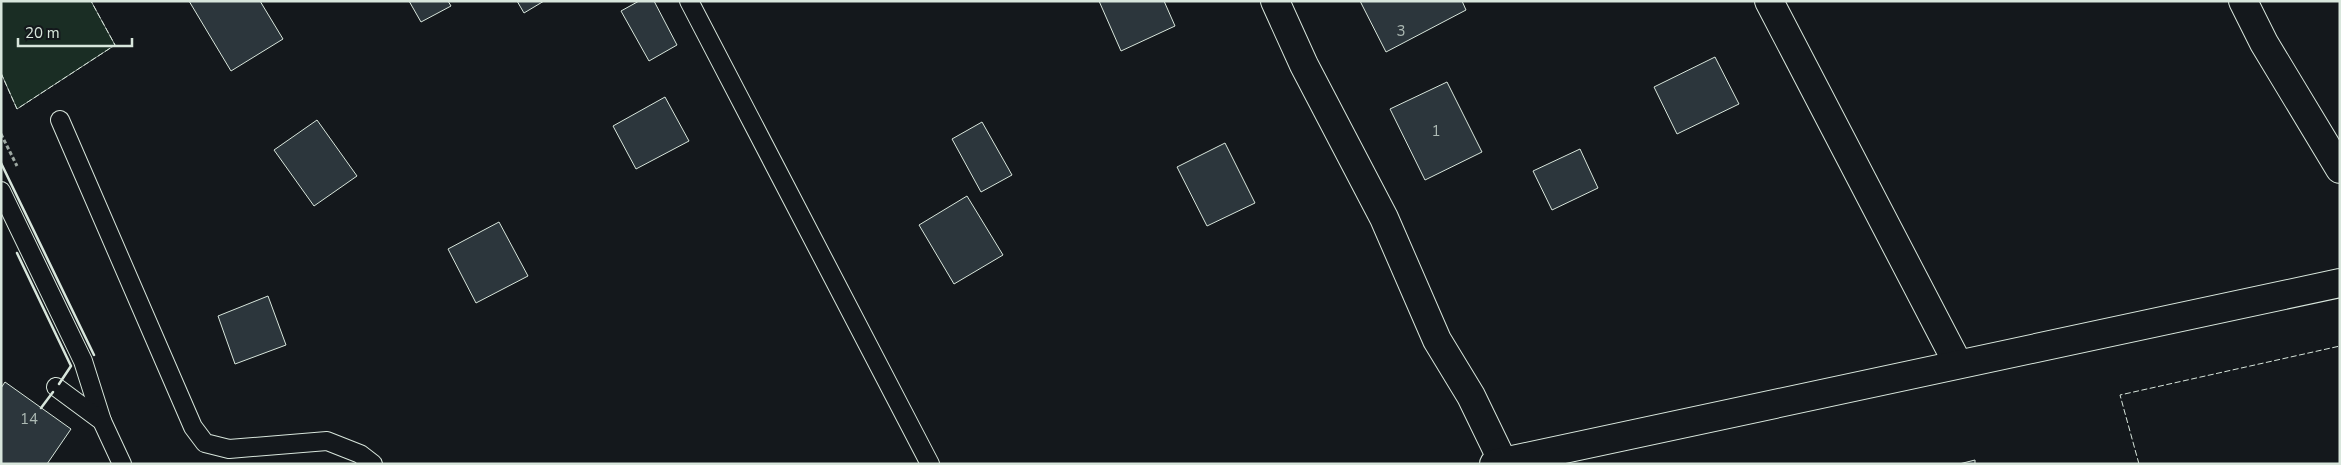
<svg xmlns="http://www.w3.org/2000/svg" width="2341" height="465" viewBox="0 0 2341 465" font-family="'Nunito Sans',sans-serif">
  <style>
    .green { fill: #1a2d24; stroke: #939e99 }
    .building { fill: #2c363c; stroke: #d8e6dc }
    .lines { fill: none; stroke-linecap: round; stroke-linejoin: round }
    .lane-casing { stroke: #d8e6dc; stroke-width: 20 }
    .street-casing { stroke: #d8e6dc; stroke-width: 30 }
    .secondary-casing { stroke: #d8e6dc; stroke-width: 30 }
    .path { stroke: #9da8a2; stroke-width: 3; stroke-dasharray: 4 2.5; stroke-linecap: butt }
    .lane { stroke: #14181c; stroke-width: 18 }
    .street { stroke: #14181c; stroke-width: 28 }
    .secondary { stroke: #14181c; stroke-width: 28 }
    .fence { stroke: #d8e6dc; stroke-width: 1; stroke-dasharray: 6 2.5; stroke-linecap: butt }
    .wall { stroke: #d8e6dc; stroke-width: 2.5 }
    .labels { text-anchor: middle; stroke-width: 4; stroke-linejoin: round; paint-order: stroke }
    .number-label { font-size: 15px; fill: #adbab4 }
  </style>
  <rect width="100%" height="100%" fill="#14181c"/>
  <!-- green -->
  <path class="green" d="M1 1H91L115 45 17 109 1 73Z"/>
  <!-- building -->
  <g class="building">
    <path d="M189 1H260L283 39 231 71Z"/>
    <path d="M409 1H448L451 6 421 22Z"/>
    <path d="M517 1H544L524 13Z"/>
    <path d="M639 1H654L677 45 649 61 621 11Z"/>
    <path d="M1099 1H1164L1175 26 1121 51Z"/>
    <path d="M1360 1H1462L1466 10 1386 52Z"/>
    <path d="M1715 57 1739 104 1677 134 1654 87Z"/>
    <path d="M1447 82 1482 152 1425 180 1390 109Z"/>
    <path d="M665 97 689 141 636 169 613 126Z"/>
    <path d="M317 120 357 176 314 206 274 150Z"/>
    <path d="M982 122 1012 175 981 192 952 139Z"/>
    <path d="M1225 143 1255 203 1207 226 1177 167Z"/>
    <path d="M1580 149 1598 188 1552 210 1533 171Z"/>
    <path d="M967 196 1003 255 954 284 919 225Z"/>
    <path d="M499 222 528 276 476 303 448 249Z"/>
    <path d="M268 296 286 345 235 364 218 316Z"/>
    <path d="M5 382 71 429 47 464H1V388Z"/>
    <path d="M1975 460V464H1959Z"/>
  </g>
  <g class="lines">
    <!-- lane casing -->
    <g class="lane-casing">
      <g id="lane">
        <path d="M689 1 930 464"/>
        <path d="M60 120 193 427 205 443 229 449 327 441 360 454 373 464"/>
        <path d="M1 191 83 361 102 421"/>
        <path d="M56 387 102 421 122 464"/>
      </g>
    </g>
    <!-- street casing -->
    <g class="street-casing">
      <g id="street">
        <path d="M1275 1 1304 65 1384 218 1437 340 1471 396 1503 462"/>
        <path d="M1769 1 1958 364"/>
        <path d="M2243 1 2264 43 2340 169"/>
      </g>
    </g>
    <!-- secondary casing -->
    <g class="secondary-casing">
      <path id="secondary" d="M1494 464 2340 283"/>
    </g>
    <!-- path -->
    <path class="path" d="M1 134 17 166"/>
    <!-- lane -->
    <use href="#lane" class="lane"/>
    <!-- street -->
    <use href="#street" class="street"/>
    <!-- secondary -->
    <use href="#secondary" class="secondary"/>
    <!-- fence -->
    <g class="fence">
      <path d="M1 73 17 109 115 45 91 1"/>
      <path d="M2139 464 2120 395 2340 346"/>
    </g>
    <!-- wall -->
    <g class="wall">
      <path d="M1 163 94 355"/>
      <path d="M17 253 71 366 59 384"/>
      <path d="M41 408 53 392"/>
    </g>
  </g>
  <g class="labels">
    <!-- number labels -->
    <g class="number-label">
      <text x="1401" y="36">3</text>
      <text x="1436" y="136">1</text>
      <text x="29" y="424">14</text>
    </g>
  </g>
  <!-- border -->
  <rect width="2341" height="465" fill="none" stroke="#d8e6dc" stroke-width="5"/>
  <!-- scale -->
  <path d="M18 38v8h114v-8" fill="none" stroke="#d8e6dc" stroke-width="2.5"/>
  <text x="25" y="38" font-size="15" fill="#d8e6dc" stroke="#14181c" stroke-width="4" paint-order="stroke">20 m</text>
</svg>
